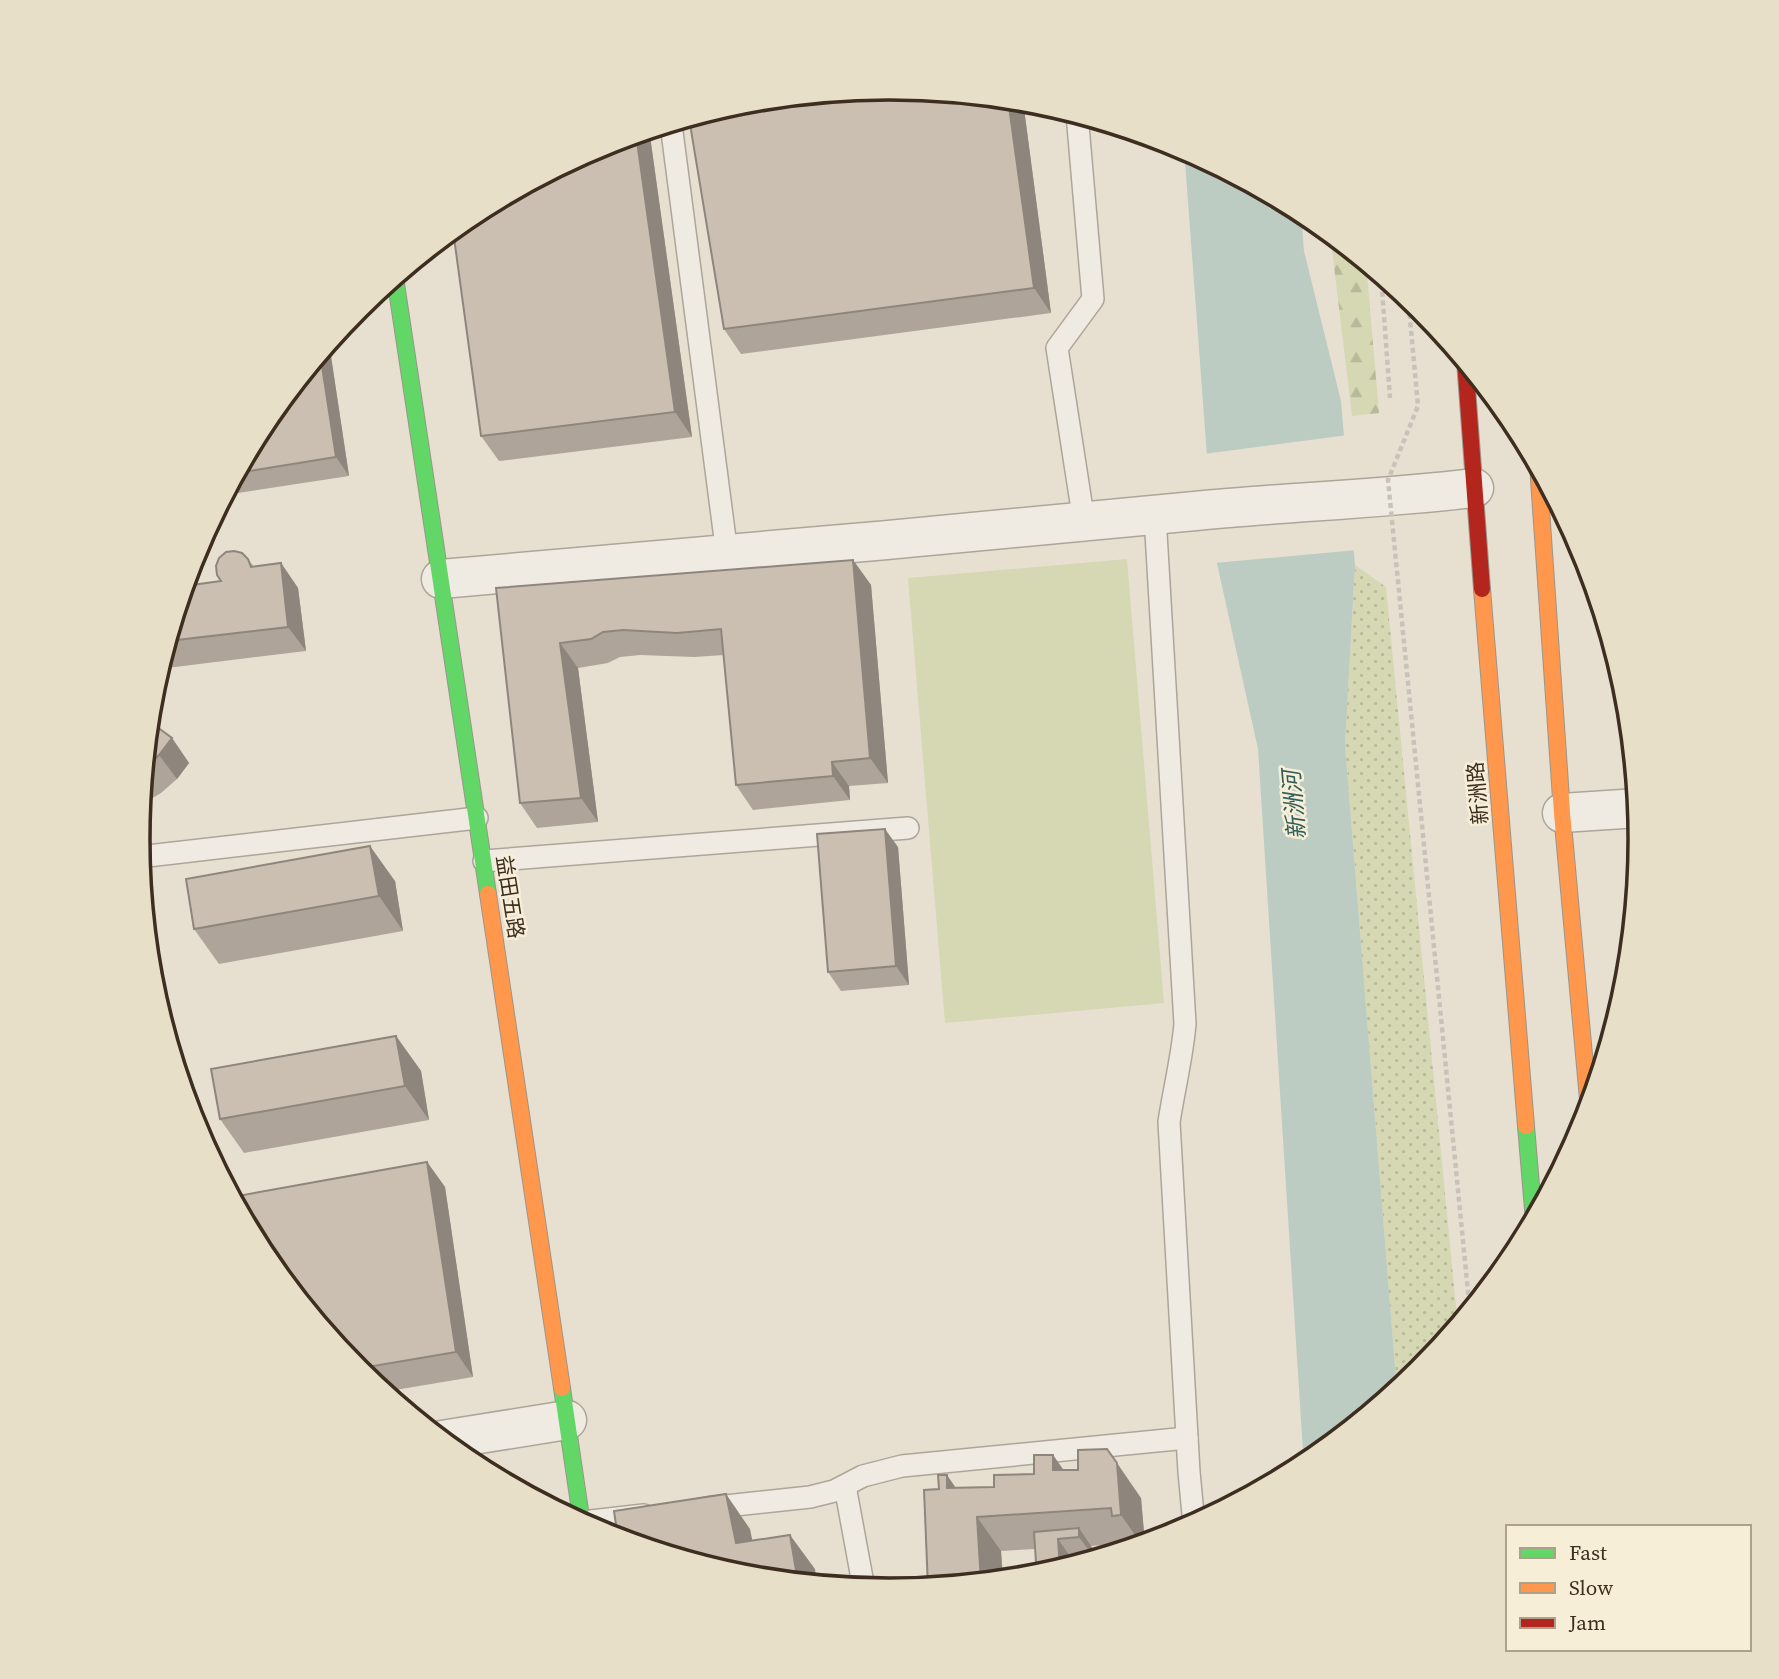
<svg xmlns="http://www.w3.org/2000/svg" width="1779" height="1679" viewBox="0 0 1779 1679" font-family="'Source Serif 4','Noto Sans SC',serif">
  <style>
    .grass { fill: url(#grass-dots) }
    .forest { fill: url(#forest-firs) }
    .park { fill: #d6d7b3 }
    .water { fill: #bcccc2 }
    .pier { fill: #e7e0d1 }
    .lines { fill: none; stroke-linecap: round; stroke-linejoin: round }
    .lane-casing { stroke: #ada599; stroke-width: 24 }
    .street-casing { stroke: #ada599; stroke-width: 41 }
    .fast-casing { stroke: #9c958a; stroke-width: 18 }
    .slow-casing { stroke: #9c958a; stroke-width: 18 }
    .jam-casing { stroke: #9c958a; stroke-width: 18 }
    .path { stroke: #c8c2b9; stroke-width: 4.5; stroke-dasharray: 5 3.5; stroke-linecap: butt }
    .lane { stroke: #efebe3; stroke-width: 21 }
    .street { stroke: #efebe3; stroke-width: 38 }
    .fast { stroke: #63d668; stroke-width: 16 }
    .slow { stroke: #ff974d; stroke-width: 16 }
    .jam { stroke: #b3261e; stroke-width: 16 }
    .path-bridge { stroke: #c8c2b9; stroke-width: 4.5; stroke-dasharray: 5 3.5; stroke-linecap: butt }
    .wall { fill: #afa499 }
    .shaded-wall { fill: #8e867d }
    .building { fill: #cbbfb2; stroke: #8e867d; stroke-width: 2 }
    .labels { text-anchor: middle; stroke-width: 5; stroke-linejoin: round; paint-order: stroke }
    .street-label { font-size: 21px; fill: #3d2e20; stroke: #f7eed8 }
    .water-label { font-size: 23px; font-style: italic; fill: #2f5d5a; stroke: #f7eed8 }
    .rim { fill: none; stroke: #3d2e20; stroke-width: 3.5 }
  </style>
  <defs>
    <pattern id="grass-dots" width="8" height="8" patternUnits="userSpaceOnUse" patternTransform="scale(1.75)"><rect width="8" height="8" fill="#d6d7b3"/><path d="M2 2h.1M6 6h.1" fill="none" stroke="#b9b99a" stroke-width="1.8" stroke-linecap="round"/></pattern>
    <pattern id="forest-firs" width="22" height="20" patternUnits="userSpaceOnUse" patternTransform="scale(1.75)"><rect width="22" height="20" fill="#d6d7b3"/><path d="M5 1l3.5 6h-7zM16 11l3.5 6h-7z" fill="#b9b99a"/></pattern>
  </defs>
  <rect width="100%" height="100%" fill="#e7e0d1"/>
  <!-- grass -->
  <path class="grass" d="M1355 565 1386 587 1458 1327 1421 1372 1397 1391 1345 745Z"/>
  <!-- forest -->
  <path class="forest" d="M1330 233 1366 262 1379 413 1352 416Z"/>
  <!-- park -->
  <path class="park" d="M1127 559 1164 1003 945 1023 908 578Z"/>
  <!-- water -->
  <path class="water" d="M1184 148 1301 211 1304 251 1341 401 1355 565 1345 745 1397 1391 1304 1467 1258 749 1214 550Z"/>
  <!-- pier -->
  <path class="pier" d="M1348 435 1357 550 1214 563 1211 550 1204 454Z"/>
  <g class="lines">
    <!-- lane casing -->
    <g class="lane-casing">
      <g id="lane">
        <path d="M1077 114 1093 299 1057 348 1084 522"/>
        <path d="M671 124 727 554"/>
        <path d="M1155 516 1185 1024C1182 1058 1174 1089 1169 1122L1189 1472 1194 1525"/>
        <path d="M139 857 477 818"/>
        <path d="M484 861 908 828"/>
        <path d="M845 1486 864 1589"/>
        <path d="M707 1508 810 1497 834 1491 863 1476 902 1466 1187 1438"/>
        <path d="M582 1522 644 1515"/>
      </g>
    </g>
    <!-- street casing -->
    <g class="street-casing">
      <g id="street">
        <path d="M441 579C692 557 944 536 1195 511 1288 502 1381 499 1474 488"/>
        <path d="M1562 813 1638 808"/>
        <path d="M442 1440 567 1420"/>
      </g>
    </g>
    <!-- fast casing -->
    <g class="fast-casing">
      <g id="fast">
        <path d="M395 277 488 894"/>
        <path d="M1526 1126 1534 1221"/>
        <path d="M562 1388 582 1524"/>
      </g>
    </g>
    <!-- slow casing -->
    <g class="slow-casing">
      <g id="slow">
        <path d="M1538 465 1562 813 1589 1110"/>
        <path d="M1482 589 1526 1126"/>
        <path d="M488 894 562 1388"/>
      </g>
    </g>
    <!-- jam casing -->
    <g class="jam-casing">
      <path id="jam" d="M1465 361 1482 589"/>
    </g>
    <!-- path -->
    <path class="path" d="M1381 275 1390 398"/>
    <!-- lane -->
    <use href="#lane" class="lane"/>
    <!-- street -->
    <use href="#street" class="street"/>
    <!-- fast -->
    <use href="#fast" class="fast"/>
    <!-- slow -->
    <use href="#slow" class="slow"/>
    <!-- jam -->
    <use href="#jam" class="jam"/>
    <!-- path-bridge -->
    <path class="path-bridge" d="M1408 297 1418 406 1388 480 1470 1312"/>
  </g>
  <!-- wall -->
  <g class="wall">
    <path d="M890 88 1023 101 1051 313 741 354 724 329Z"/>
    <path d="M647 131 650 136 692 437 499 461 481 436 602 145Z"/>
    <path d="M329 343 349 476 225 495 264 421Z"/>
    <path d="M248 559 254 567 281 563 298 588 306 651 159 669 185 586 221 581Z"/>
    <path d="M853 560 871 585 888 783 849 786 850 800 753 810 736 785 724 655 694 657 640 655 620 657 608 663 578 668 598 822 537 828 520 803 496 588Z"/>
    <path d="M149 721 172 738 189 763 177 779 161 793 141 805Z"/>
    <path d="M898 847 909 985 841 991 828 972Z"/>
    <path d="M395 881 403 931 219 964 194 929Z"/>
    <path d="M396 1036 421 1071 429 1120 244 1153 220 1119Z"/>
    <path d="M427 1162 445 1187 473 1377 383 1392 357 1371 264 1257Z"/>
    <path d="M1053 1455 1063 1470 1141 1498 1145 1544 1134 1547 1131 1543 1091 1546 1099 1558 1037 1577 1035 1549 1001 1551 1003 1580 928 1588 956 1488 994 1487 1034 1474Z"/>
  </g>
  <!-- shaded-wall -->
  <g class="shaded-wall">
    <path d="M1008 99 1023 101 1051 313 1034 288Z"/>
    <path d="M647 131 650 136 692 437 675 412 636 134Z"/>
    <path d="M329 343 349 476 336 457 320 353Z"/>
    <path d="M853 560 871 585 888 783 870 758Z"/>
    <path d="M281 563 298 588 306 651 288 627Z"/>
    <path d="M560 643 578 668 598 822 581 798Z"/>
    <path d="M172 738 189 763 177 779 159 755Z"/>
    <path d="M832 762 849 786 850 800 833 776Z"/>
    <path d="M885 829 898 847 909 985 896 966Z"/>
    <path d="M370 846 395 881 403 931 379 896Z"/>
    <path d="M396 1036 421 1071 429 1120 405 1086Z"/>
    <path d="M427 1162 445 1187 473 1377 456 1352Z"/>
    <path d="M1053 1455 1077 1489 1053 1470Z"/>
    <path d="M1117 1463 1141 1498 1145 1544 1142 1545 1121 1515Z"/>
    <path d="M947 1475 971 1510 947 1488Z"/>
    <path d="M726 1494 750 1529 760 1578 736 1543Z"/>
    <path d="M977 1517 1001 1551 1003 1580 981 1582Z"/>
    <path d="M1079 1528 1099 1558 1095 1559 1079 1537Z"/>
    <path d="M790 1535 815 1569 817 1584 798 1582Z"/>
    <path d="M1058 1539 1076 1565 1060 1570Z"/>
  </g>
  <!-- building -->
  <g class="building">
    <path d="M890 88 1008 99 1034 288 724 329 689 118 743 102Z"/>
    <path d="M636 134 675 412 481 436 453 230 472 214 602 145Z"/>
    <path d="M320 353 336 457 237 473 264 421Z"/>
    <path d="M234 551 242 553 248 559 251 567 281 563 288 627 168 641 185 586 221 581 217 575 216 566 219 558 226 552Z"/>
    <path d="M853 560 870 758 832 762 833 776 736 785 721 629 677 633 623 630 603 632 591 639 560 643 581 798 520 803 496 588Z"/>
    <path d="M149 721 172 738 159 755 145 768Z"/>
    <path d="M885 829 896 966 828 972 817 834Z"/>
    <path d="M370 846 379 896 194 929 186 879Z"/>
    <path d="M396 1036 405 1086 220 1119 211 1069Z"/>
    <path d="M427 1162 456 1352 356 1369 264 1257 232 1197Z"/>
    <path d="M1107 1449 1117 1463 1121 1515 1112 1516 1111 1508 977 1517 981 1582 928 1588 924 1490 939 1489 938 1475H947V1488L994 1487V1475L1034 1474V1455H1053V1470H1078V1450Z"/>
    <path d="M726 1494 736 1543 790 1535 798 1582 742 1577 618 1539 614 1511Z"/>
    <path d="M1079 1528V1537L1058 1539 1060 1570 1037 1577 1034 1532Z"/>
  </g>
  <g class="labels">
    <!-- street labels -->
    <g class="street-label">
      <text transform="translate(1478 793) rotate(-95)" y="7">新洲路</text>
      <text transform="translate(510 897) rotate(81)" y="7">益田五路</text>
    </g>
    <!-- water labels -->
    <g class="water-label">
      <text transform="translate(1294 805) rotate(-95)" y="8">新洲河</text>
    </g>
  </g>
  <!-- crop -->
  <path d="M0 0H1779V1679H0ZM150 839a739 739 0 1 1 1478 0a739 739 0 1 1-1478 0Z" fill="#e8dfc9" fill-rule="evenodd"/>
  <path class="rim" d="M150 839a739 739 0 1 1 1478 0a739 739 0 1 1-1478 0Z"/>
  <!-- legend -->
  <rect x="1506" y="1525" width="245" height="126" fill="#f7eed8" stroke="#ada18e" stroke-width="2"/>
  <rect x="1520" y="1548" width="35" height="10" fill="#63d668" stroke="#ada18e" stroke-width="2"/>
  <text x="1569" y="1560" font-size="21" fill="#3d2e20">Fast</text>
  <rect x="1520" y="1583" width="35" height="10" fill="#ff974d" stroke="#ada18e" stroke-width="2"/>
  <text x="1569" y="1595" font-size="21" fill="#3d2e20">Slow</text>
  <rect x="1520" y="1618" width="35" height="10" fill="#b3261e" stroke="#ada18e" stroke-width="2"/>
  <text x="1569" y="1630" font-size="21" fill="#3d2e20">Jam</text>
</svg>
